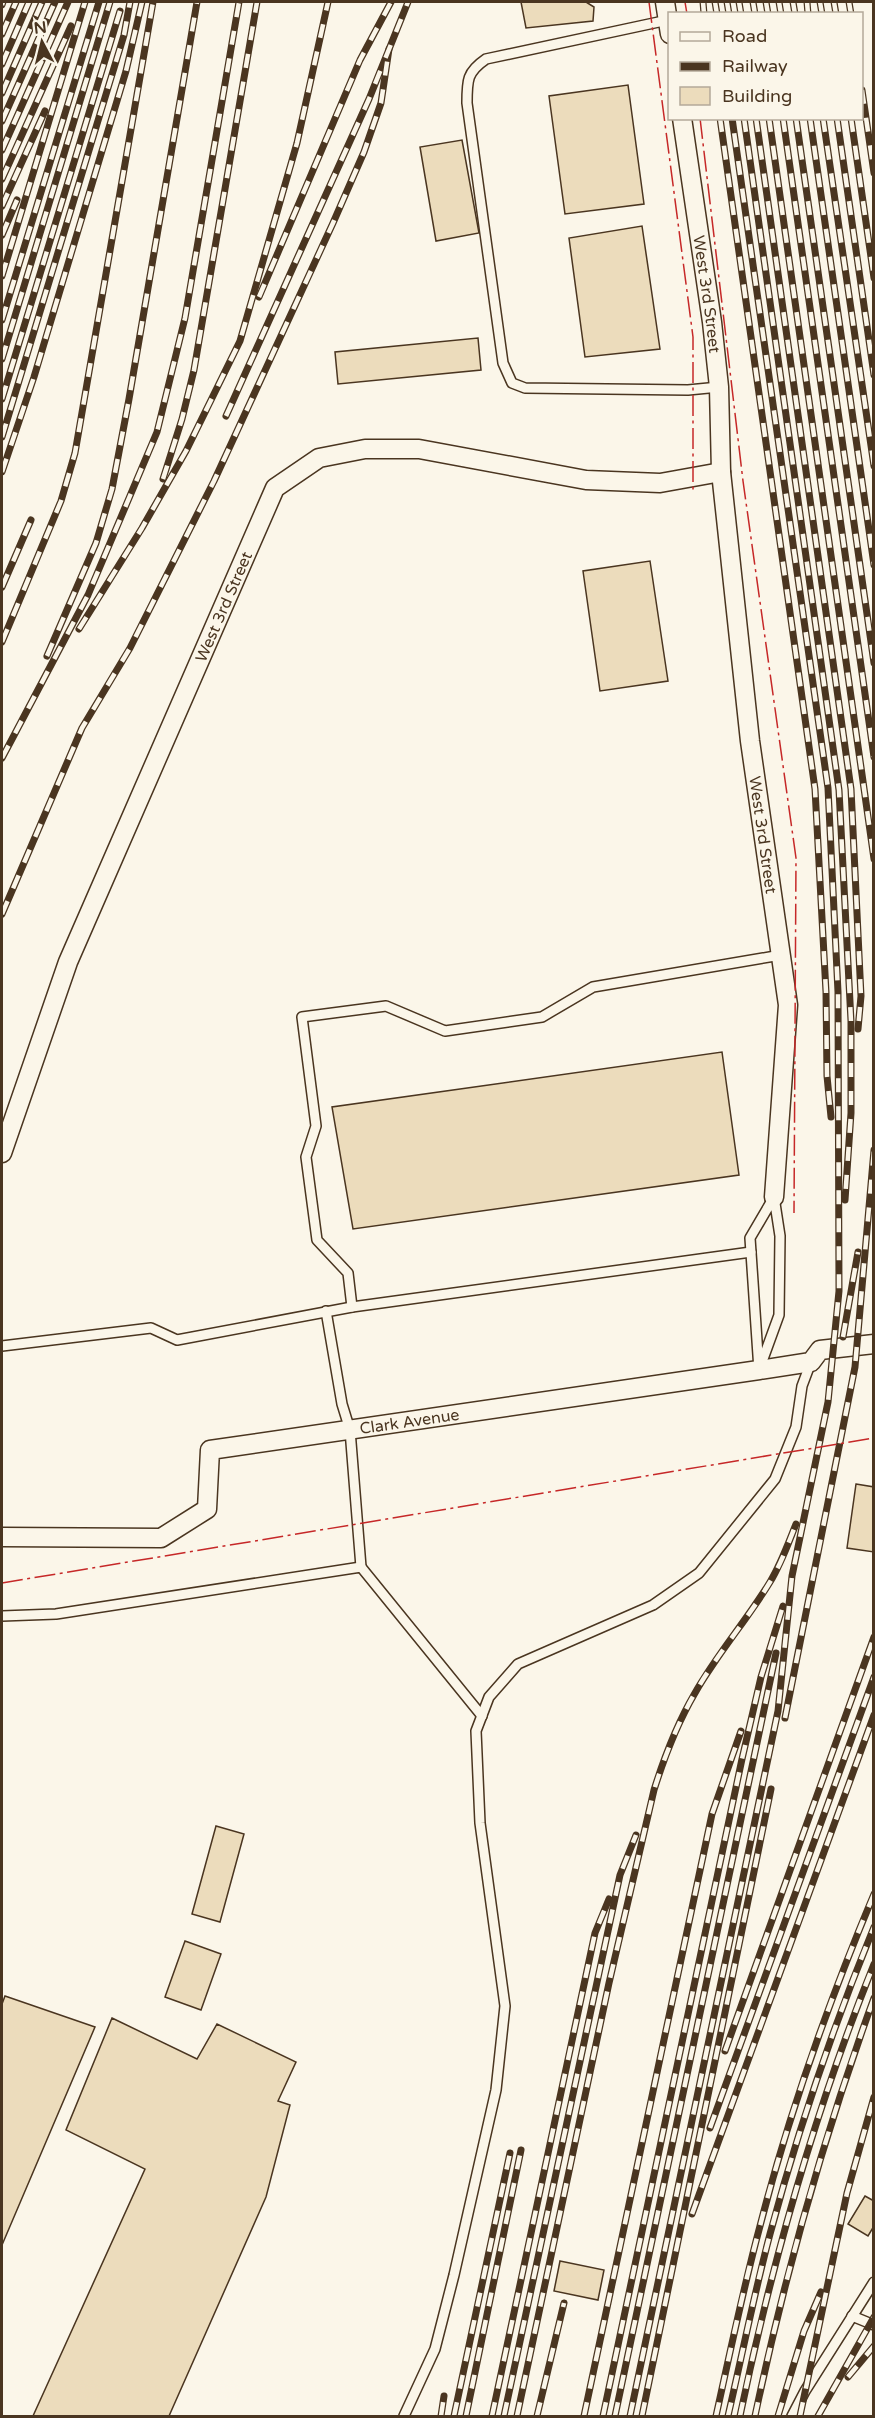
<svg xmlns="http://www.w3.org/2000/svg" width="875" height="2418" viewBox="0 0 875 2418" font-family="'Varela Round',sans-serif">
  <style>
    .building { fill: #ecdcbc; stroke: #4a3520; stroke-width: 1.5 }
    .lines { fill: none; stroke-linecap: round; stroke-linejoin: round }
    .service-casing { stroke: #4a3520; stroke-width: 12 }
    .minor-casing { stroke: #4a3520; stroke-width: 21 }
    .service { stroke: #fbf6e9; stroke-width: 9 }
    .minor { stroke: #fbf6e9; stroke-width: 18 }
    .rail-casing { stroke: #4a3520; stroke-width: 7 }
    .rail { stroke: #fbf6e9; stroke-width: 4.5; stroke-dasharray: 14; stroke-linecap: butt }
    .power { stroke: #c62828; stroke-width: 1.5; stroke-dasharray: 21 4.5 3 4.5; stroke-linecap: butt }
    .labels { text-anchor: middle; stroke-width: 4.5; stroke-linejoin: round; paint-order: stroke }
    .street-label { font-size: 16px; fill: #4a3520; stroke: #fbf6e9 }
  </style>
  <rect width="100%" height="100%" fill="#fbf6e9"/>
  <!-- building -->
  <g class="building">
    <path d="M521 2H586L594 7 593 21 526 28Z"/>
    <path d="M628 85 644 204 565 214 549 96Z"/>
    <path d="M462 140 479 233 436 241 420 147Z"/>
    <path d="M642 226 660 349 585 357 569 238Z"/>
    <path d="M478 338 481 370 338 384 335 352Z"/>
    <path d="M650 561 668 681 600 691 583 571Z"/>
    <path d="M722 1052 739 1175 353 1229 332 1107Z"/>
    <path d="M856 1484 874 1487V1552L847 1548Z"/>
    <path d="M216 1826 244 1834 220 1922 192 1914Z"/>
    <path d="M185 1941 221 1954 201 2010 165 1997Z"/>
    <path d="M5 1996 95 2027 2 2245V2004Z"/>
    <path d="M112 2018 197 2059 217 2024 296 2062 278 2101 290 2105 266 2197 169 2416H33L145 2169 66 2130Z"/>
    <path d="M865 2196 874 2201V2226L868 2236 848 2224Z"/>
    <path d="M560 2261 604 2270 598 2300 554 2291Z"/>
  </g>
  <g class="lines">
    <!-- service casing -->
    <g class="service-casing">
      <g id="service">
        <path d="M668 20 486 59C467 72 467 80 467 103L503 363 512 383 525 388 688 390 719 387"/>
        <path d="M774 1197 780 1236 779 1315 759 1370 750 1238Z"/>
        <path d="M352 1307 348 1273 317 1240 306 1157 316 1126 302 1017 386 1006 445 1031 542 1017 593 987 781 955"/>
        <path d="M326 1311 342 1404 350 1430 361 1567"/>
        <path d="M2 1346 151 1328 177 1340 352 1307 751 1252"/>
        <path d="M2 1616 56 1614 361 1567 482 1716"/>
        <path d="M852 2316 874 2325"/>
        <path d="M404 2416 435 2349 454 2275 496 2090 505 2006 480 1823 476 1731 489 1697 518 1664 653 1605 699 1573 775 1479 796 1427 802 1386 811 1362"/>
        <path d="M792 2416 805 2391 874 2282"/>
      </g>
    </g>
    <!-- minor casing -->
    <g class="minor-casing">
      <g id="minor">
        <path d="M665 2 670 34"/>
        <path id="s1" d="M682 118 712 322 719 387 721 472 750 741 788 1005 774 1197"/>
        <path id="s2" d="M2 1153 68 962 275 488 319 458 365 449H419L586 480 660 483 721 472"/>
        <path id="s3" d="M2 1537 161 1538 207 1509 210 1450 759 1370 811 1362 820 1350 874 1344"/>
      </g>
    </g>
    <!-- service -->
    <use href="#service" class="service"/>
    <!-- minor -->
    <use href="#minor" class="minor"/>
    <!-- rail casing -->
    <g class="rail-casing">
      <g id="rail">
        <path d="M703 2 704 14"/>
        <path d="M715 2 717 14"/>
        <path d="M727 2 729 14"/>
        <path d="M739 2 741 14"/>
        <path d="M753 2 755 14"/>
        <path d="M766 2 768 14"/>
        <path d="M779 2 781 14"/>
        <path d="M793 2 795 14"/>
        <path d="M807 2 808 14"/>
        <path d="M820 2 822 14"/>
        <path d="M834 2 836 14"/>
        <path d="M849 2 851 14"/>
        <path d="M2 5 3 2"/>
        <path d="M2 34 16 2"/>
        <path d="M2 64 29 2"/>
        <path d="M862 90 874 173"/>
        <path d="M2 93 42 2"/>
        <path d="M720 118 815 789 826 992 827 1076 831 1117"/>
        <path d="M744 118 839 790 851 1021V1113L845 1200"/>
        <path d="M756 118 851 789 861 996 858 1029"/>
        <path d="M769 118 874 859"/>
        <path d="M783 118 874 757"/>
        <path d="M796 118 874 663"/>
        <path d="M810 118 874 565"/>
        <path d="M823 118 874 466"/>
        <path d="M837 118 874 375"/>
        <path d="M851 118 874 278"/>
        <path d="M2 121 55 2"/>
        <path d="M2 150 68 2"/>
        <path d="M2 179 71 26"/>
        <path d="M2 206 45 111"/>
        <path d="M2 235 17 200"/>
        <path d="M2 276 85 2"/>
        <path d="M259 297 360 60 391 2"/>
        <path d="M2 320 99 2"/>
        <path d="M2 359 110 2"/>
        <path d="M2 399 120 11"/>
        <path d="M226 416 369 99 408 2"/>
        <path d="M2 437 124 35 130 2"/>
        <path d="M2 472 34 377 126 71 142 2"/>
        <path d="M163 479 182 419 194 370 257 2"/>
        <path d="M2 587 31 520"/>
        <path d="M79 629 142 528 186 451 240 341 297 143 328 2"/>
        <path d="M2 642 61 501 75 453 153 2"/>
        <path d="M47 656 96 543 112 489 129 399 197 2"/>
        <path d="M2 758 88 595 157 432 185 318 239 2"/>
        <path d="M2 914 82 728 130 648 214 481 333 223 364 152 381 103 389 49"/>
        <path d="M843 1337 858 1252"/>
        <path d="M785 1718 855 1367 874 1150"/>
        <path d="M725 2051 874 1637"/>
        <path d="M710 2128 874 1677"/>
        <path d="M692 2214 874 1715"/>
        <path d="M848 2377 874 2346"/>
        <path d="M441 2416 444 2396"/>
        <path d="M454 2416 510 2153"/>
        <path d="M466 2416 521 2150"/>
        <path d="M492 2416 595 1933 609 1899"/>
        <path d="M504 2416 620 1875 636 1835"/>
        <path d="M517 2416 609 1983 654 1790C664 1758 678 1722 695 1693 717 1654 747 1620 770 1582 781 1564 788 1544 796 1524"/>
        <path d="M537 2416 564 2303"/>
        <path d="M584 2416 712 1814 741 1731"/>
        <path d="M603 2416 742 1759 761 1677 783 1606"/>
        <path d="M615 2416 776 1653"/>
        <path d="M630 2416 778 1711 792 1576 828 1402 839 1291 838 992 828 788 732 118"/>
        <path d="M642 2416 771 1789"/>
        <path d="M716 2416C730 2353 743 2289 760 2226 789 2113 829 2001 874 1894"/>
        <path d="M728 2416C742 2356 754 2294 770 2234 798 2130 833 2027 874 1927"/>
        <path d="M740 2416C772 2262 815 2110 874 1964"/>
        <path d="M755 2416C785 2274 824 2135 874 1998"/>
        <path d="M778 2416 804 2331 821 2292"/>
        <path d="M800 2416 847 2193 874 2097"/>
        <path d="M818 2416 874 2317"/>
      </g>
    </g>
    <!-- rail -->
    <use href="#rail" class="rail"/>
    <!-- power -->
    <g class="power">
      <path d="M649 2 693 337V493"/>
      <path d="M685 2 687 14"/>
      <path d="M700 118 743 481 796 858 794 1213"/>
      <path d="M2 1583 874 1438"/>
    </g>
  </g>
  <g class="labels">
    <!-- street labels -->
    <g class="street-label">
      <text dy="6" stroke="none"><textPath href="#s1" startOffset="178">West 3rd Street</textPath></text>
      <text dy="6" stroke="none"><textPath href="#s2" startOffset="590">West 3rd Street</textPath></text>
      <text dy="6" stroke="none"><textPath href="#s1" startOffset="722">West 3rd Street</textPath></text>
      <text dy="6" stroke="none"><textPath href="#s3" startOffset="474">Clark Avenue</textPath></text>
    </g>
  </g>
  <!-- border -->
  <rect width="875" height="2418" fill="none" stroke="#4a3520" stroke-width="6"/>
  <!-- legend -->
  <rect x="668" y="12" width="195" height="108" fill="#fbf6e9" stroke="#b4a999" stroke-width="1.5"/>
  <rect x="680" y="32" width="30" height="9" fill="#fbf6e9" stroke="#b4a999" stroke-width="1.5"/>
  <text x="722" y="42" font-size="18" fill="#4a3520">Road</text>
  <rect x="680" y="62" width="30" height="9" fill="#4a3520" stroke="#b4a999" stroke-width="1.5"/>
  <text x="722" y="72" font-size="18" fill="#4a3520">Railway</text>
  <rect x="680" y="87" width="30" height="18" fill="#ecdcbc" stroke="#b4a999" stroke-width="1.5"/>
  <text x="722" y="102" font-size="18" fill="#4a3520">Building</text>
  <!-- north arrow -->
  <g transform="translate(42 42) rotate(353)" stroke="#fbf6e9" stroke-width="4.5" paint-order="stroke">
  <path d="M0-4.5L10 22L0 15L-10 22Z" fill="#4a3520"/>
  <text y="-9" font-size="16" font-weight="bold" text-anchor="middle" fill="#4a3520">N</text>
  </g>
</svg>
